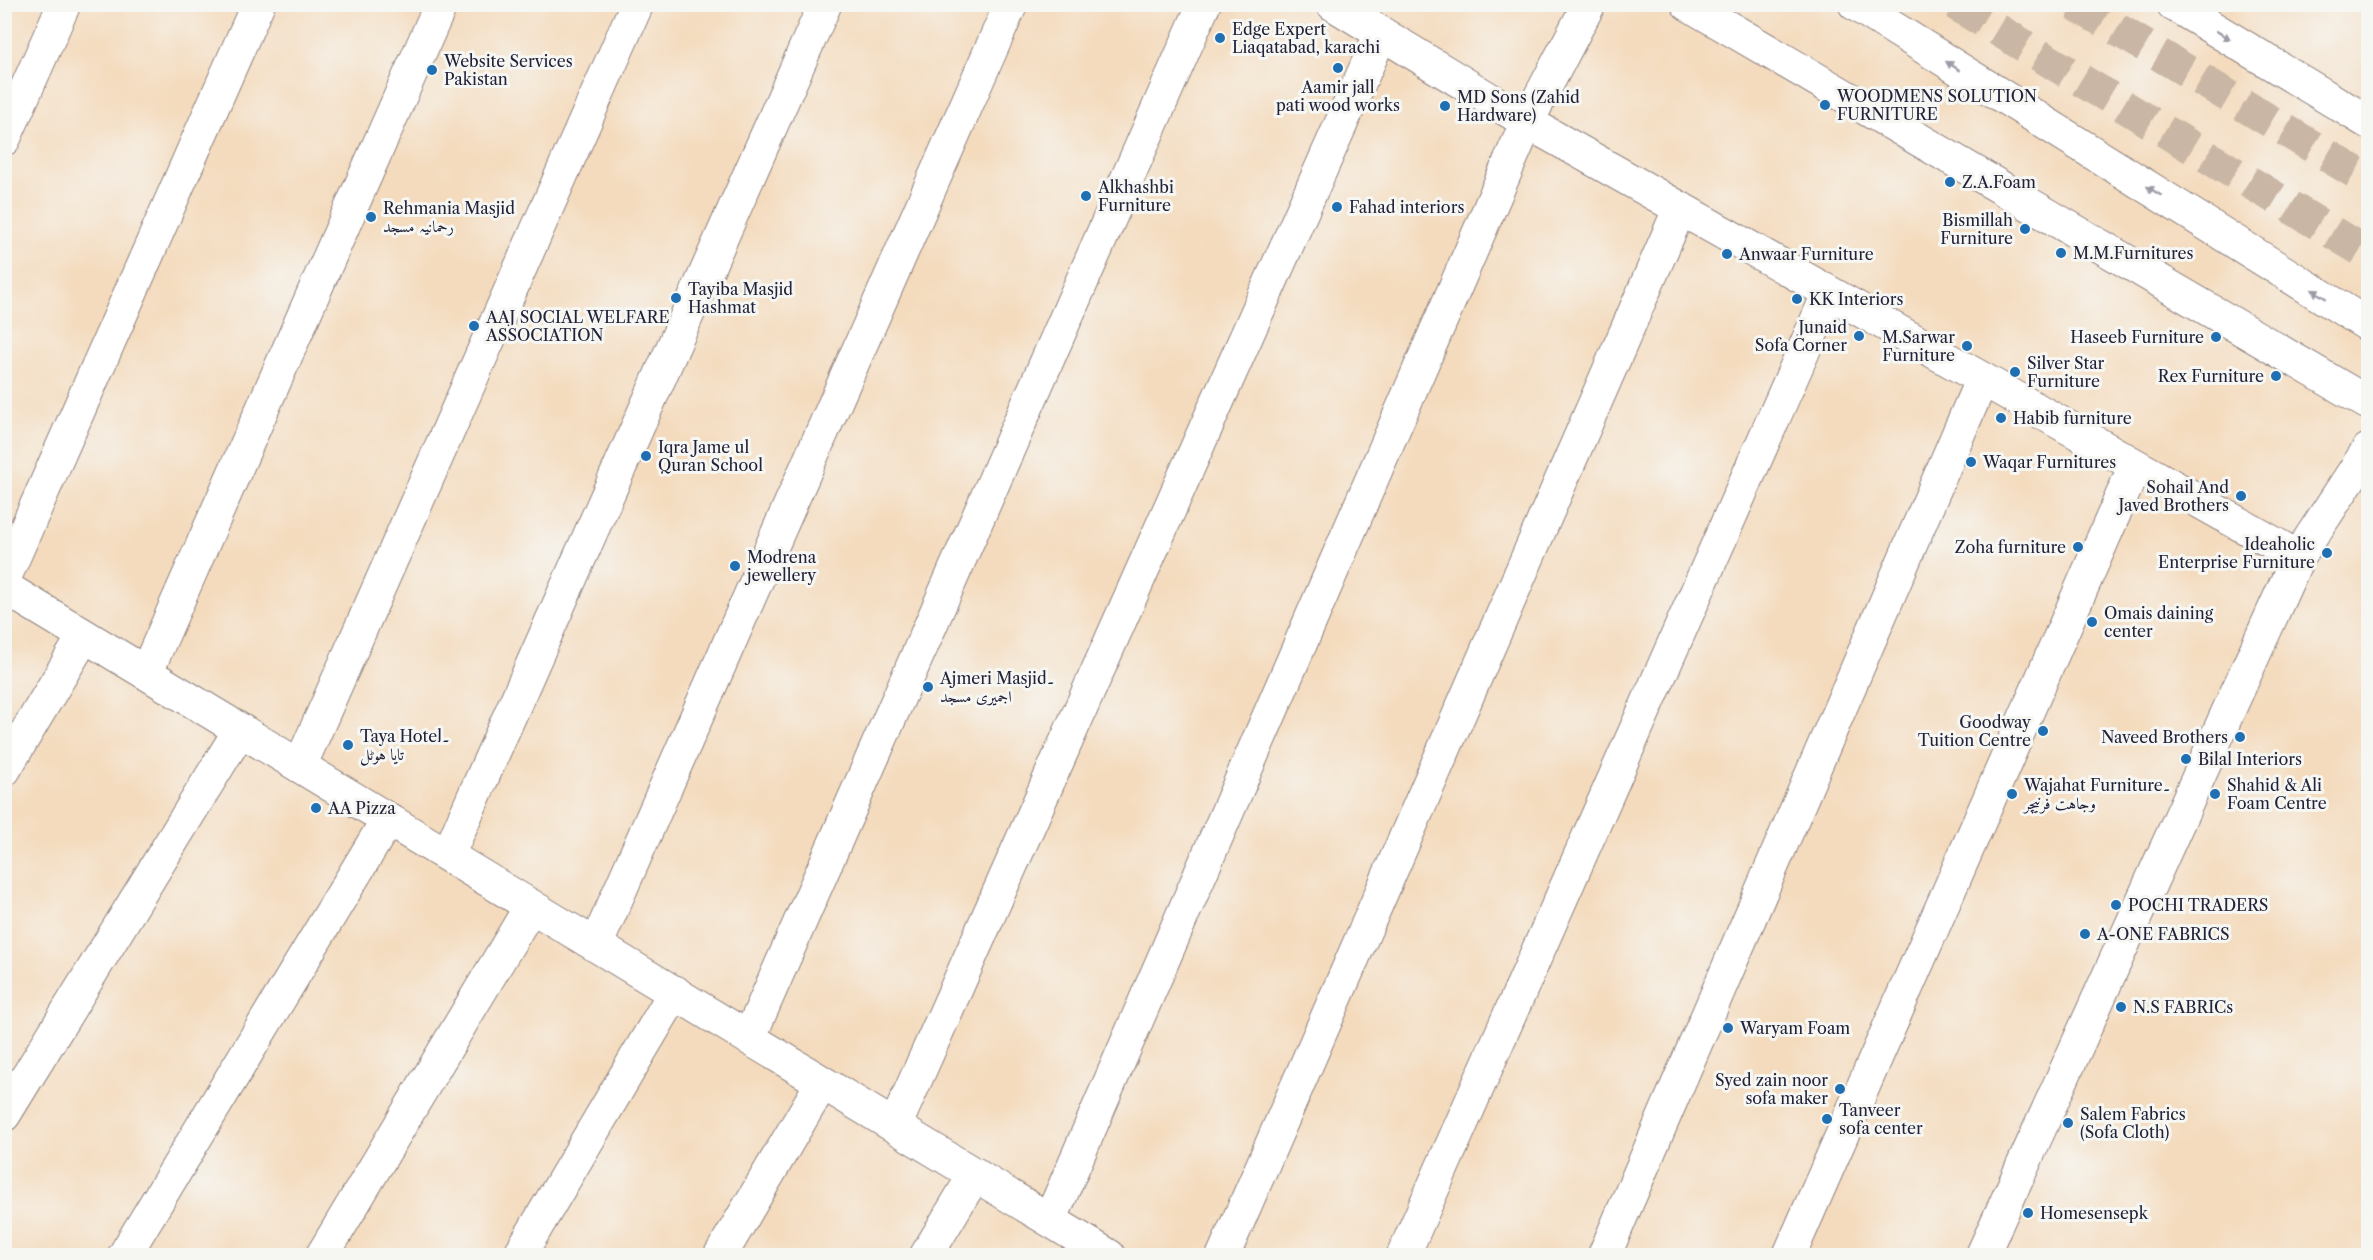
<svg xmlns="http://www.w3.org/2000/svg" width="2373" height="1260" viewBox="0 0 2373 1260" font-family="'Libre Caslon Text',Amiri,serif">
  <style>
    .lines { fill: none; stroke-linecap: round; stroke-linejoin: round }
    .highway-tunnel { stroke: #cab6a4; stroke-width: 33; stroke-dasharray: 33 16; stroke-linecap: butt }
    .minor-casing { stroke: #8b7e7c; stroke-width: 35 }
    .minor { stroke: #fff; stroke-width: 33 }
    .oneway { fill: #9c9ca7 }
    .poi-dot { fill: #1f6fb2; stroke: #f6f6f2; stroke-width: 2 }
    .labels { text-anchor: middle; stroke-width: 6; stroke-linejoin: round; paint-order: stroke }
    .poi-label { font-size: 16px; fill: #22223b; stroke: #f6f6f2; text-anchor: start }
  </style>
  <rect width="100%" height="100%" fill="#f6f6f2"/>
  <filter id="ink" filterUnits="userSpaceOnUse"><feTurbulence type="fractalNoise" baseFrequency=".0167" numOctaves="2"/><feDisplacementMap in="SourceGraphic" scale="12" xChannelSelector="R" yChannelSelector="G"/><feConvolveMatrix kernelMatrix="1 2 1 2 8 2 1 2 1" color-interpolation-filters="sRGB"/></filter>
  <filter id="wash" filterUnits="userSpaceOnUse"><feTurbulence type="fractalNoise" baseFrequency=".008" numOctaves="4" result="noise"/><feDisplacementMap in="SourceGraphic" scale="24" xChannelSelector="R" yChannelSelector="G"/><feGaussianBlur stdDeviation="1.35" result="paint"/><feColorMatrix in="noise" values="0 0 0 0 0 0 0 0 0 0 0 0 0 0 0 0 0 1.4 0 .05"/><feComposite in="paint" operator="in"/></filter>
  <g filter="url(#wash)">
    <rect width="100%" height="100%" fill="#f4dbbe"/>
  </g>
  <g filter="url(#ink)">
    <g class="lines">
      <!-- highway-tunnel -->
      <g class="highway-tunnel">
        <path d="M1955 4 2368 254"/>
        <path d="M2075 4 2368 180"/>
      </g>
      <!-- minor casing -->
      <g class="minor-casing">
        <g id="minor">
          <path d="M1333 4 1527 122 2298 557"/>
          <path d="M1688 4 2368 403"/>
          <path d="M1855 4 2368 325"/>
          <path d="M2173 4 2368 122"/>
          <path d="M4 139 64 4"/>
          <path d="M4 579 258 4"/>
          <path d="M4 587 1109 1256"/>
          <path d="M146 673 441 4"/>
          <path d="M300 766 637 4"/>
          <path d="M4 770 84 636"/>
          <path d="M448 855 825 4"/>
          <path d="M596 945 1011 4"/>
          <path d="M749 1038 1204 4"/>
          <path d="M4 1115 240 730"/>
          <path d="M895 1126 1381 34"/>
          <path d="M1050 1220 1527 122 1589 4"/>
          <path d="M124 1256 388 819"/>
          <path d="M322 1256 531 906"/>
          <path d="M519 1256 675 992"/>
          <path d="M720 1256 822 1083"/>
          <path d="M926 1256 975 1174"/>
          <path d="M1223 1256 1680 208"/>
          <path d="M1403 1256 1829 293"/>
          <path d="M1604 1256 1982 379"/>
          <path d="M1789 1256 2135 466"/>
          <path d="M1982 1256 2298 557 2368 450"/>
        </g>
      </g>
      <!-- minor -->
      <use href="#minor" class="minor"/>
    </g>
    <!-- one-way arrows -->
    <defs><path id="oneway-solid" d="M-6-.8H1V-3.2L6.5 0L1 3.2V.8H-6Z" transform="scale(1.5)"/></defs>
    <g class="oneway">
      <use href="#oneway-solid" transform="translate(2223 35) rotate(31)"/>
      <use href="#oneway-solid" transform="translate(1953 66) rotate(-148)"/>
      <use href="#oneway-solid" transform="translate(2154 191) rotate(-148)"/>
      <use href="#oneway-solid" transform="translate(2319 294) rotate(-148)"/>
    </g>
  </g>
  <!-- markers -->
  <g class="poi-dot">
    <circle cx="1220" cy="38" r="6"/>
    <circle cx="1338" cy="68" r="6"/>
    <circle cx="432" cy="70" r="6"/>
    <circle cx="1825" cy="105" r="6"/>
    <circle cx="1445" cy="106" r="6"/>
    <circle cx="1950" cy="182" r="6"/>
    <circle cx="1086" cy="196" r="6"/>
    <circle cx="1337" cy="207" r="6"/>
    <circle cx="371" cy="217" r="6"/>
    <circle cx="2025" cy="229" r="6"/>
    <circle cx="2061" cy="253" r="6"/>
    <circle cx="1727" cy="254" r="6"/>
    <circle cx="676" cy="298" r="6"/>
    <circle cx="1797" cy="299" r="6"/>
    <circle cx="474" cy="326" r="6"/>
    <circle cx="1859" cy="336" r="6"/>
    <circle cx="2216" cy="337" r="6"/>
    <circle cx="1967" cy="346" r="6"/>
    <circle cx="2015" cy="372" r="6"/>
    <circle cx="2276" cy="376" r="6"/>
    <circle cx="2001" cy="418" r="6"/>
    <circle cx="646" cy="456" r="6"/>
    <circle cx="1971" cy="462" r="6"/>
    <circle cx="2241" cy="496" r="6"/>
    <circle cx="2078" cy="547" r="6"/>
    <circle cx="2327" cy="553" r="6"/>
    <circle cx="735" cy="566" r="6"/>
    <circle cx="2092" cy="622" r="6"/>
    <circle cx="928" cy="687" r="6"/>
    <circle cx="2043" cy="731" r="6"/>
    <circle cx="2240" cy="737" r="6"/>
    <circle cx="348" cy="745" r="6"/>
    <circle cx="2186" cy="759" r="6"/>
    <circle cx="2012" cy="794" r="6"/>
    <circle cx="2215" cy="794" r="6"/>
    <circle cx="316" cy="808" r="6"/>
    <circle cx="2116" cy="905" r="6"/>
    <circle cx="2085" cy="934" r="6"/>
    <circle cx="2121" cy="1007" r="6"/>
    <circle cx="1728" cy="1028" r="6"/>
    <circle cx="1840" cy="1089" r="6"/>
    <circle cx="1827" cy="1119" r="6"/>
    <circle cx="2068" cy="1123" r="6"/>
    <circle cx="2028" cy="1213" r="6"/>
  </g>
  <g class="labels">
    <!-- poi labels -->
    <g class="poi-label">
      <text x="1232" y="35">Edge Expert<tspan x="1232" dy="18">Liaqatabad, karachi</tspan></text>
      <text x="444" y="67">Website Services<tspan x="444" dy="18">Pakistan</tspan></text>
      <text x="1338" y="93" text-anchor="middle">Aamir jall<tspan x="1338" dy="18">pati wood works</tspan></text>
      <text x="1837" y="102">WOODMENS SOLUTION<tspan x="1837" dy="18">FURNITURE</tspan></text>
      <text x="1457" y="103">MD Sons (Zahid<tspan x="1457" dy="18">Hardware)</tspan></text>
      <text x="1962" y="188">Z.A.Foam</text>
      <text x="1098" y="193">Alkhashbi<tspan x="1098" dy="18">Furniture</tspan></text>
      <text x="1349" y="213">Fahad interiors</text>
      <text x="383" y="214">Rehmania Masjid<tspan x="383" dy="18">رحمانیہ مسجد</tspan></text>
      <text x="2013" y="226" text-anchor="end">Bismillah<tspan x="2013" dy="18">Furniture</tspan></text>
      <text x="2073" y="259">M.M.Furnitures</text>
      <text x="1739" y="260">Anwaar Furniture</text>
      <text x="688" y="295">Tayiba Masjid<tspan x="688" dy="18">Hashmat</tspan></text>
      <text x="1809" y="305">KK Interiors</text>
      <text x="486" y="323">AAJ SOCIAL WELFARE<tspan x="486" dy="18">ASSOCIATION</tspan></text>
      <text x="1847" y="333" text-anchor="end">Junaid<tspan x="1847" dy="18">Sofa Corner</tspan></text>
      <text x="1955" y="343" text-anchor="end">M.Sarwar<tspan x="1955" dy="18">Furniture</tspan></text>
      <text x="2204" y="343" text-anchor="end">Haseeb Furniture</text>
      <text x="2027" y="369">Silver Star<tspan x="2027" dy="18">Furniture</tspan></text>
      <text x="2264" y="382" text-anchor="end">Rex Furniture</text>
      <text x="2013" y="424">Habib furniture</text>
      <text x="658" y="453">Iqra Jame ul<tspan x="658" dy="18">Quran School</tspan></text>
      <text x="1983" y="468">Waqar Furnitures</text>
      <text x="2229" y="493" text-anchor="end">Sohail And<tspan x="2229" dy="18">Javed Brothers</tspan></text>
      <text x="2315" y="550" text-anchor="end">Ideaholic<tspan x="2315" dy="18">Enterprise Furniture</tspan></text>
      <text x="2066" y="553" text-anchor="end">Zoha furniture</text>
      <text x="747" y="563">Modrena<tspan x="747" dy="18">jewellery</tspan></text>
      <text x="2104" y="619">Omais daining<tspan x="2104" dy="18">center</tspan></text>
      <text x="940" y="684">Ajmeri Masjid۔<tspan x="940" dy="18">اجمیری مسجد</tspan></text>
      <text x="2031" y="728" text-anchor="end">Goodway<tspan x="2031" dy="18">Tuition Centre</tspan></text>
      <text x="360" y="742">Taya Hotel۔<tspan x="360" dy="18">تایا ہوٹل</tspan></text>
      <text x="2228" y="743" text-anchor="end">Naveed Brothers</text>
      <text x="2198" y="765">Bilal Interiors</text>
      <text x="2024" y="791">Wajahat Furniture۔<tspan x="2024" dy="18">وجاہت فرنیچر</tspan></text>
      <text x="2227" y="791">Shahid &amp; Ali<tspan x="2227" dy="18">Foam Centre</tspan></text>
      <text x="328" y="814">AA Pizza</text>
      <text x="2128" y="911">POCHI TRADERS</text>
      <text x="2097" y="940">A-ONE FABRICS</text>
      <text x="2133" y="1013">N.S FABRICs</text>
      <text x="1740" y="1034">Waryam Foam</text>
      <text x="1828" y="1086" text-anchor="end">Syed zain noor<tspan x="1828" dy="18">sofa maker</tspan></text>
      <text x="1839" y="1116">Tanveer<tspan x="1839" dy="18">sofa center</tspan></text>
      <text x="2080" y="1120">Salem Fabrics<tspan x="2080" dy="18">(Sofa Cloth)</tspan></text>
      <text x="2040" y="1219">Homesensepk</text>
    </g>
  </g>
  <!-- margin -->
  <rect width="2373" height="1260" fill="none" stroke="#f6f6f2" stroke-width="24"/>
</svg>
